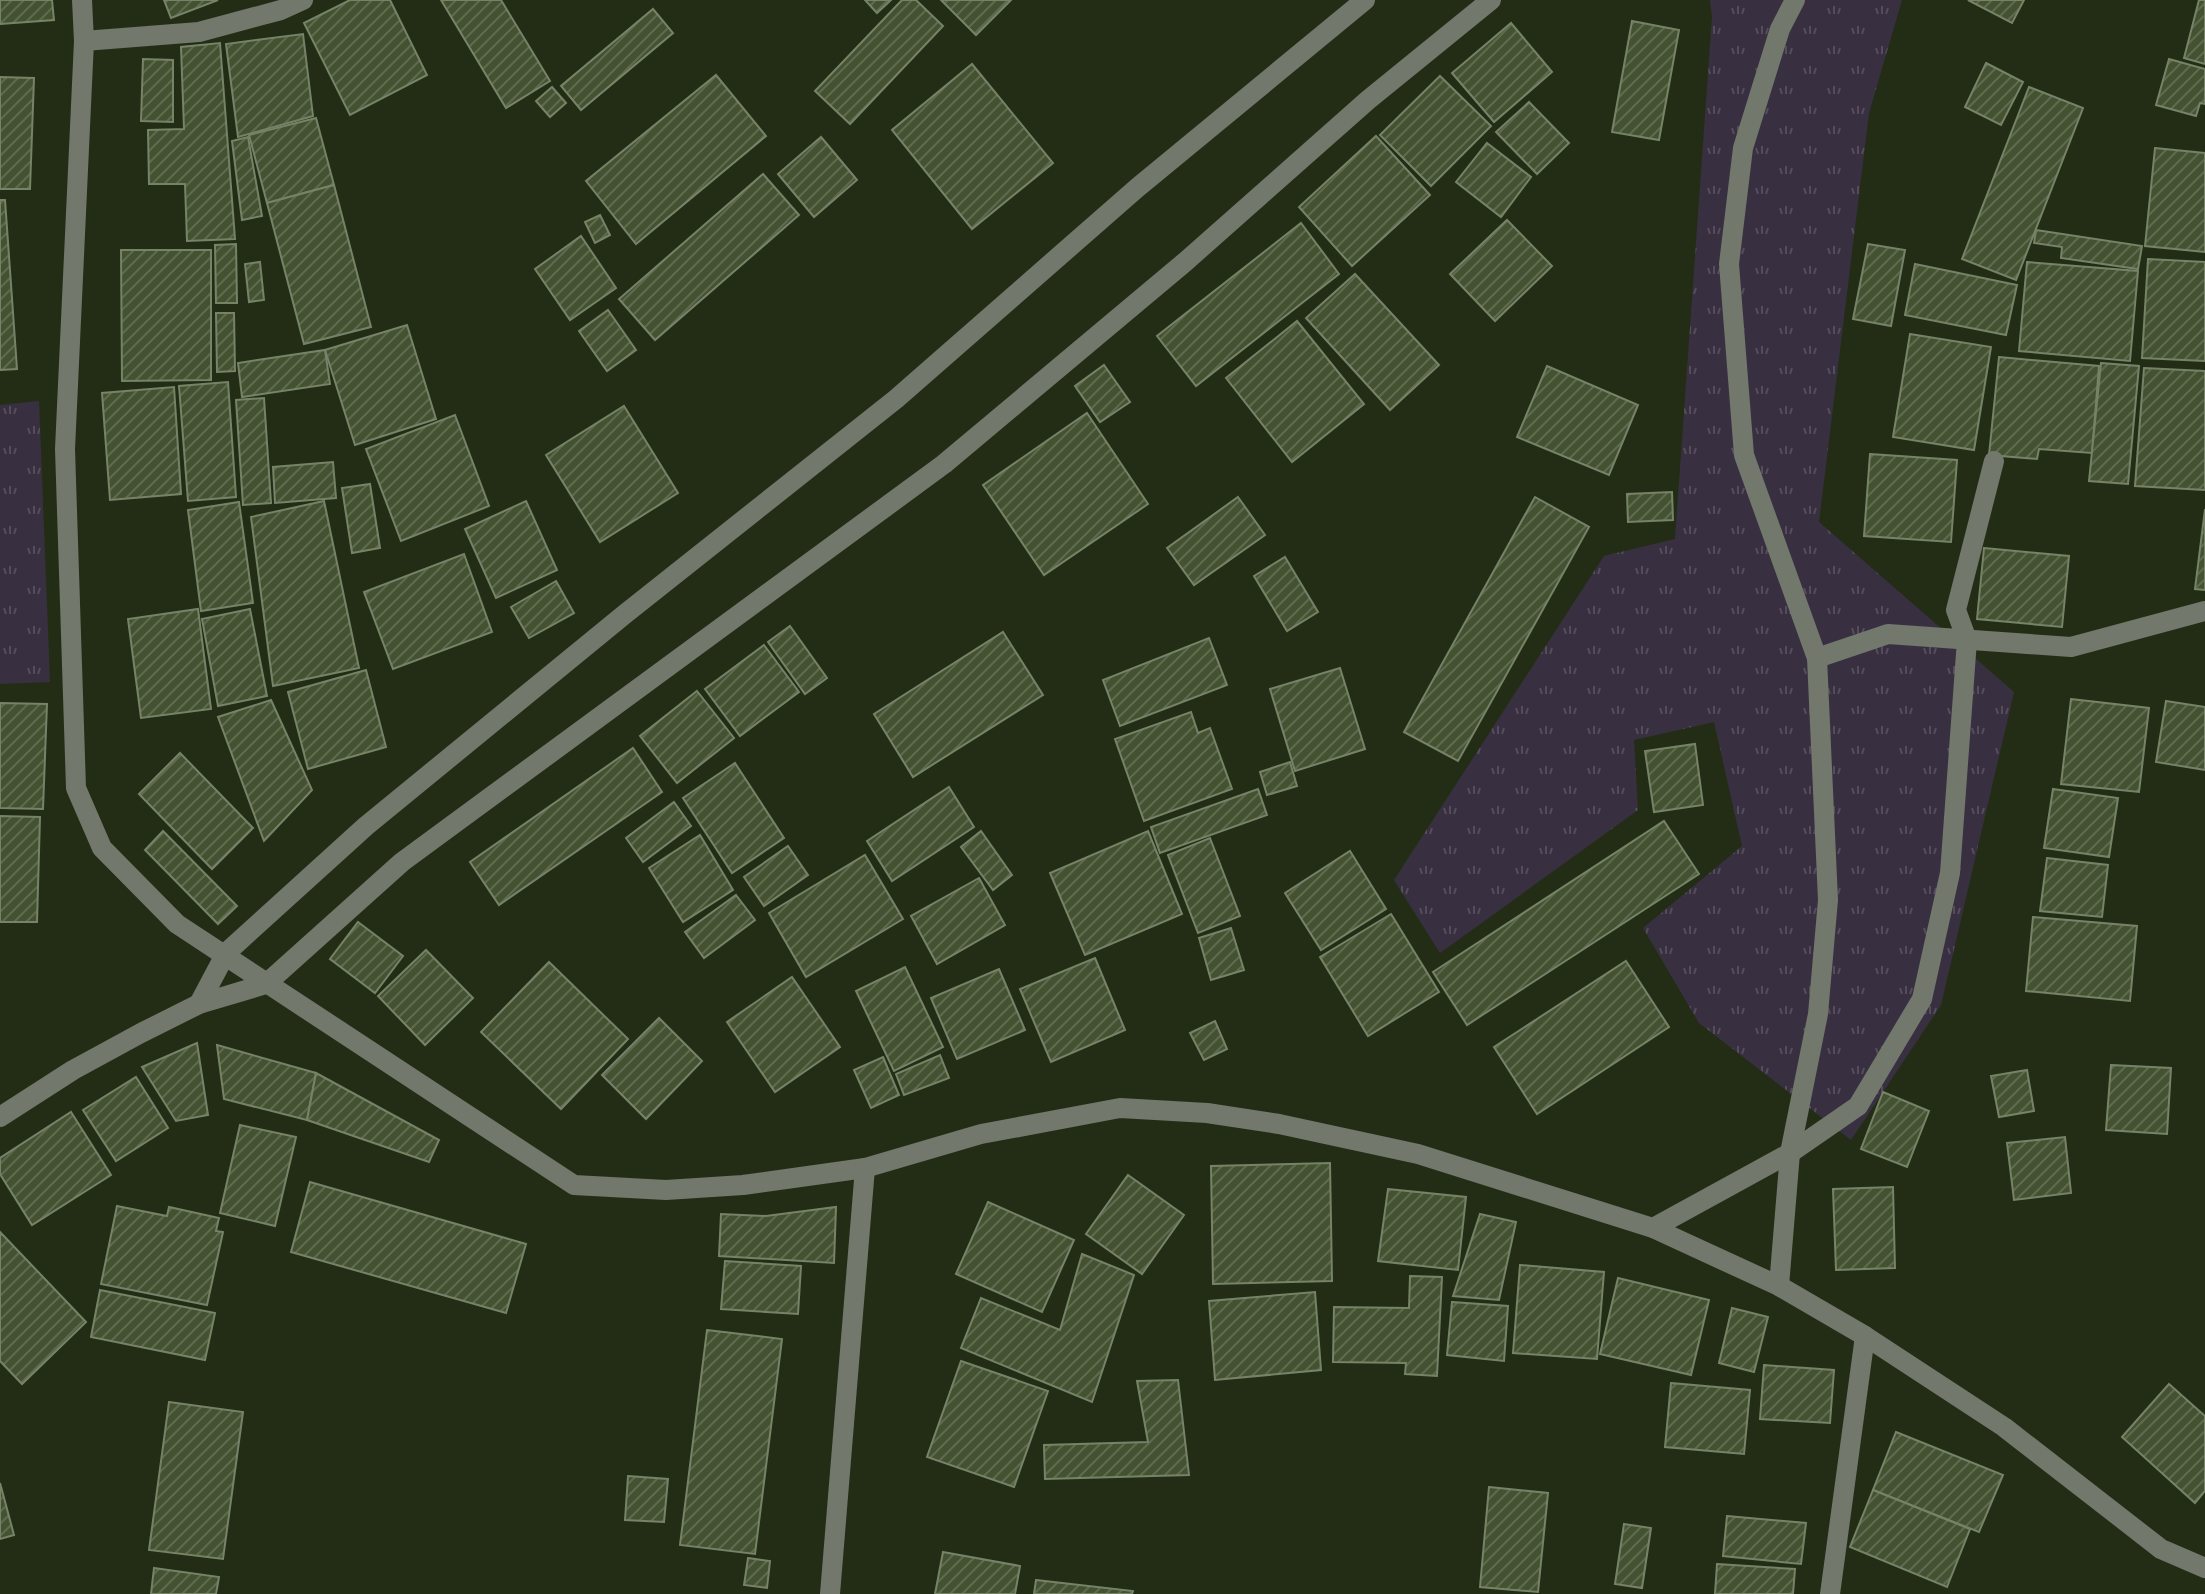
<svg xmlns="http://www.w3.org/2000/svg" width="2205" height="1594" viewBox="0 0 2205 1594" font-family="'Fira Sans Condensed',sans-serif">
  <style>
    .grass { fill: url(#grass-tufts) }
    .building { fill: url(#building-hatch); stroke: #768367; stroke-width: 2 }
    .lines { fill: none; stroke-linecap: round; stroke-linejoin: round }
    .minor { stroke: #72786c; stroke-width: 20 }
  </style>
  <defs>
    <pattern id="grass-tufts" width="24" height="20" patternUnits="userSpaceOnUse" patternTransform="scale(2)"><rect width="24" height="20" fill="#382f41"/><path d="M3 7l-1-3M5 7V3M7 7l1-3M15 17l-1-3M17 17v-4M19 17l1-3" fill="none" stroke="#554d5c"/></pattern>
    <pattern id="building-hatch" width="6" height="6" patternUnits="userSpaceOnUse" patternTransform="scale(2)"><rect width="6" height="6" fill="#445232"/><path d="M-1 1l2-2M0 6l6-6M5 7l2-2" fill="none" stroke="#5f6b4f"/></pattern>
  </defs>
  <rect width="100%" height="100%" fill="#232d15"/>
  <!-- grass -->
  <g class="grass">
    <path d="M1710 0H1902L1869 113 1819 522 2014 692 1941 1005 1851 1140 1699 1023 1643 928 1742 846 1714 722 1634 740 1638 810 1440 953 1394 880 1604 556 1675 539 1712 17Z"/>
    <path d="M39 401 50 682 0 684V405Z"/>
  </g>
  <!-- building -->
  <g class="building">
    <path d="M0 0H52L54 20 0 24Z"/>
    <path d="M164 0H218L171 18Z"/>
    <path d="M350 0H390L427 75 350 115 304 23Z"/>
    <path d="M441 0H501L550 81 506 108Z"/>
    <path d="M865 0H891L877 13Z"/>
    <path d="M902 0H916L943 26 850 124 815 91Z"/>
    <path d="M941 0H1011L976 35Z"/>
    <path d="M1968 0H2024L2012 23Z"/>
    <path d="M2199 0H2205V64L2184 58Z"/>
    <path d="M653 9 673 33 581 110 561 86Z"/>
    <path d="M1632 21 1679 30 1659 140 1612 132Z"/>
    <path d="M1511 23 1552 72 1494 122 1452 73Z"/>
    <path d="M303 34 313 116 238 137 226 44Z"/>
    <path d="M220 43 235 239 187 241 185 184H149L148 130 184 129 181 47Z"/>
    <path d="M143 59 173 60V122L141 121Z"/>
    <path d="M2169 59 2205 69V104L2200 103 2196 116 2156 105Z"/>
    <path d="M1986 63 2023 82 2001 125 1965 107Z"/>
    <path d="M972 64 1053 163 972 229 892 130Z"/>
    <path d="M716 75 766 136 636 244 586 181Z"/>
    <path d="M1440 76 1491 126 1431 186 1380 135Z"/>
    <path d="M0 77 34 78 30 189H0Z"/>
    <path d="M552 87 566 103 550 117 536 101Z"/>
    <path d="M2029 87 2083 108 2016 280 1962 259Z"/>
    <path d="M1529 102 1569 143 1537 174 1496 132Z"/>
    <path d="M316 118 334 185 267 203 249 135Z"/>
    <path d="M1376 136 1430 195 1352 266 1299 207Z"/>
    <path d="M248 137 262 216 242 220 232 141Z"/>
    <path d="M821 137 857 180 814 217 778 174Z"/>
    <path d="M1487 143 1531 177 1501 217 1456 182Z"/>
    <path d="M2155 148 2205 153V252L2145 246Z"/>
    <path d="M763 174 799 215 655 340 619 299Z"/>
    <path d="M334 185 371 327 304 344 267 203Z"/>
    <path d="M0 200H5L17 369 0 370Z"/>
    <path d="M600 215 610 235 595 243 585 222Z"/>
    <path d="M1507 220 1552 266 1495 321 1450 274Z"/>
    <path d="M1301 223 1339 274 1196 386 1157 336Z"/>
    <path d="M2036 230 2142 246 2138 269 2061 258 2062 247 2034 243Z"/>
    <path d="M581 236 616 288 570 320 535 269Z"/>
    <path d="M236 244 237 303H216L215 245Z"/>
    <path d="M1868 244 1905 250 1891 326 1853 319Z"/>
    <path d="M121 250H211V380L122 381Z"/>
    <path d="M2148 259 2205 262V361L2142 358Z"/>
    <path d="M260 262 264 300 249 302 245 264Z"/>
    <path d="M2027 262 2138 271 2130 361 2019 351Z"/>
    <path d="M1915 264 2017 285 2006 335 1905 315Z"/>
    <path d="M1355 274 1439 365 1390 410 1306 318Z"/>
    <path d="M608 310 636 350 607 371 579 331Z"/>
    <path d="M216 313H234L235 371 217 372Z"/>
    <path d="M1297 321 1364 404 1292 462 1226 378Z"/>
    <path d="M407 325 436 419 355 445 325 350Z"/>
    <path d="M1910 334 1991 347 1974 450 1893 437Z"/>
    <path d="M325 350 330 384 242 397 238 363Z"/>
    <path d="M1999 357 2099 366 2092 453 2039 449 2037 459 1989 455Z"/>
    <path d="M2101 363 2139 366 2128 484 2089 481Z"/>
    <path d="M1104 365 1130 402 1100 422 1075 386Z"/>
    <path d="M1547 366 1638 405 1609 475 1517 437Z"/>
    <path d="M2144 368 2205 371V490L2135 486Z"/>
    <path d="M228 382 236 497 188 501 179 386Z"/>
    <path d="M174 387 181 494 110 500 102 393Z"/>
    <path d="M264 398 271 503 243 505 236 400Z"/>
    <path d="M624 406 678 493 600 542 546 455Z"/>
    <path d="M1087 413 1148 504 1044 575 983 485Z"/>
    <path d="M455 415 489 506 401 541 366 449Z"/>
    <path d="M1870 454 1957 460 1951 542 1864 536Z"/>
    <path d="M333 462 336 498 275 503 273 467Z"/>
    <path d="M370 484 380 548 352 553 342 488Z"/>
    <path d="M1672 492 1673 520 1628 522 1627 494Z"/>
    <path d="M1238 497 1265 535 1194 585 1167 548Z"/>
    <path d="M1535 497 1589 527 1458 761 1404 732Z"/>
    <path d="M324 501 359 668 273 686 251 517Z"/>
    <path d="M526 501 557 570 496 598 465 529Z"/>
    <path d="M239 502 253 603 201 611 188 510Z"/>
    <path d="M2205 509V590L2195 589Z"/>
    <path d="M1984 548 2069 556 2062 627 1977 619Z"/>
    <path d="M464 554 492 632 393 669 364 592Z"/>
    <path d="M1285 557 1318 612 1287 631 1254 576Z"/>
    <path d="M556 581 574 613 529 638 511 607Z"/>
    <path d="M198 609 211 709 141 718 128 619Z"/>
    <path d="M250 609 267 696 218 706 202 619Z"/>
    <path d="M790 626 827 678 805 694 768 642Z"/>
    <path d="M1003 632 1043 695 913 777 874 714Z"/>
    <path d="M1209 638 1227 685 1120 726 1103 680Z"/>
    <path d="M764 645 799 692 740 736 705 689Z"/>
    <path d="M1340 668 1365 749 1295 771 1270 689Z"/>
    <path d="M366 670 386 747 308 769 288 692Z"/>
    <path d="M697 691 734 738 677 783 640 736Z"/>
    <path d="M2071 699 2149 708 2139 792 2061 784Z"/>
    <path d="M271 700 312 790 264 841 218 717Z"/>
    <path d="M2166 701 2205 707V770L2156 762Z"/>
    <path d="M0 703 47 704 43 809 0 808Z"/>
    <path d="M1191 712 1198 733 1210 728 1232 789 1144 821 1115 739Z"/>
    <path d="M1695 744 1703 805 1654 812 1645 751Z"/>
    <path d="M633 748 662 792 499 905 470 862Z"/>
    <path d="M180 753 253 828 212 869 139 794Z"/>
    <path d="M1290 762 1297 786 1267 795 1260 772Z"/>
    <path d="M735 763 784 838 732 873 683 798Z"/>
    <path d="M949 787 974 827 892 881 867 841Z"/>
    <path d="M1258 789 1267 815 1160 853 1151 827Z"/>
    <path d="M2053 789 2118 798 2109 857 2044 848Z"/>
    <path d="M674 802 691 826 643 862 626 838Z"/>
    <path d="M0 816 40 817 37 922H0Z"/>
    <path d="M1664 821 1699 874 1467 1025 1433 972Z"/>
    <path d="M163 831 237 906 218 924 145 850Z"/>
    <path d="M981 831 1012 875 993 890 961 847Z"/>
    <path d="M1148 831 1182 914 1085 955 1050 873Z"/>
    <path d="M700 835 733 890 683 922 649 868Z"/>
    <path d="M1210 838 1240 916 1198 933 1168 855Z"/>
    <path d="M788 846 808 875 764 906 744 877Z"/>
    <path d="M1350 851 1386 909 1321 950 1285 893Z"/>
    <path d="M865 855 903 919 806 977 769 913Z"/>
    <path d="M2047 858 2108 865 2102 917 2040 911Z"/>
    <path d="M979 878 1005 925 937 964 911 916Z"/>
    <path d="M736 895 755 920 704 958 685 932Z"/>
    <path d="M1391 914 1439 992 1368 1036 1320 957Z"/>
    <path d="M2033 917 2137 926 2130 1001 2026 991Z"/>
    <path d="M358 922 403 956 375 993 330 959Z"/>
    <path d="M1231 928 1244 970 1211 980 1199 938Z"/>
    <path d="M426 950 473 998 425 1045 378 996Z"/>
    <path d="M1095 958 1125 1030 1051 1062 1020 989Z"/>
    <path d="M1626 961 1669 1027 1537 1114 1494 1047Z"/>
    <path d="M549 962 628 1039 561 1109 481 1032Z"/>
    <path d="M905 967 943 1047 894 1071 856 991Z"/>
    <path d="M999 969 1025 1030 957 1059 931 998Z"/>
    <path d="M792 977 840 1047 775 1092 727 1022Z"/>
    <path d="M659 1018 702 1061 646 1119 602 1075Z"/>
    <path d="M1215 1021 1227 1049 1204 1060 1190 1033Z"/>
    <path d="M197 1043 208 1115 176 1121 142 1067Z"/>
    <path d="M217 1045 316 1073 307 1120 224 1099Z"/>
    <path d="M940 1055 949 1078 904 1095 896 1074Z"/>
    <path d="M883 1057 899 1095 871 1108 854 1070Z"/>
    <path d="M2111 1065 2171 1068 2167 1134 2106 1130Z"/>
    <path d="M2027 1070 2034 1111 1999 1117 1991 1076Z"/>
    <path d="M316 1073 439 1140 429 1162 307 1120Z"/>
    <path d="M136 1077 168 1128 116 1161 83 1110Z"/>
    <path d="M1883 1092 1929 1111 1907 1167 1861 1149Z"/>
    <path d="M71 1112 111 1175 32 1225 0 1174V1158Z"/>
    <path d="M240 1125 296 1137 275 1226 220 1213Z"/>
    <path d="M2065 1137 2071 1193 2014 1200 2007 1143Z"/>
    <path d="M1330 1163 1332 1281 1213 1284 1211 1166Z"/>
    <path d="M1128 1175 1184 1215 1142 1274 1086 1234Z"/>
    <path d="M310 1182 526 1244 506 1313 291 1252Z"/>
    <path d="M1893 1187 1895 1268 1836 1270 1833 1189Z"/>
    <path d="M1388 1189 1466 1197 1458 1270 1378 1261Z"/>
    <path d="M988 1202 1074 1240 1042 1312 956 1274Z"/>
    <path d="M117 1206 167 1216 169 1207 219 1218 216 1231 223 1232 207 1305 101 1284Z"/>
    <path d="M836 1207 834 1263 719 1256 721 1214 766 1216Z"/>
    <path d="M1480 1214 1516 1222 1499 1300 1453 1296Z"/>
    <path d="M0 1232 86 1322 22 1384 0 1361Z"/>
    <path d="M1082 1254 1134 1275 1092 1402 961 1348 981 1298 1060 1330Z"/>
    <path d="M725 1261 801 1266 798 1314 721 1309Z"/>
    <path d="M1520 1265 1604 1272 1597 1359 1513 1353Z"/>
    <path d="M1410 1276 1442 1277 1437 1376 1405 1374 1406 1363 1333 1362 1334 1307 1409 1308Z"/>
    <path d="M1618 1278 1709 1300 1691 1375 1600 1354Z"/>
    <path d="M100 1290 215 1313 205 1360 91 1337Z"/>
    <path d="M1315 1292 1321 1370 1215 1380 1209 1301Z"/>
    <path d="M1452 1302 1508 1306 1504 1361 1447 1355Z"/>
    <path d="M1732 1308 1768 1317 1754 1372 1719 1363Z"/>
    <path d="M707 1330 782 1339 755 1554 680 1545Z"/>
    <path d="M961 1361 1048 1391 1014 1487 927 1457Z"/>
    <path d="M1764 1365 1834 1370 1830 1423 1760 1419Z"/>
    <path d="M1178 1380 1189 1475 1045 1479 1044 1445 1148 1442 1137 1381Z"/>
    <path d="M1671 1383 1750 1390 1744 1454 1665 1447Z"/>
    <path d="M2169 1384 2205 1416V1491L2195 1503 2122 1437Z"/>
    <path d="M169 1402 243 1412 223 1559 149 1550Z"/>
    <path d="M1896 1432 2003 1475 1979 1532 1873 1490Z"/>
    <path d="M628 1476 668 1479 664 1522 625 1520Z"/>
    <path d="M0 1483 14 1535 0 1539Z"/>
    <path d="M1489 1487 1548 1493 1538 1592 1480 1587Z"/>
    <path d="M1873 1490 1970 1529 1947 1587 1850 1547Z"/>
    <path d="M1727 1516 1806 1523 1801 1564 1723 1556Z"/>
    <path d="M1624 1524 1651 1528 1642 1588 1615 1584Z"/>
    <path d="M943 1552 1020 1566 1015 1594H935Z"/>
    <path d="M748 1558 770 1561 767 1588 744 1585Z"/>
    <path d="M1717 1564 1795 1569 1793 1594H1715Z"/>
    <path d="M154 1568 219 1577 216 1594H151Z"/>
    <path d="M1036 1580 1133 1591 1132 1594H1034Z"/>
  </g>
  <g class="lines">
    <!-- minor -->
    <g class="minor">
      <path d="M82 0 84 41 65 449 76 788 102 848 177 924 574 1185 666 1190 743 1185 865 1168 981 1134 1120 1108 1207 1113 1279 1124 1418 1154 1653 1228 1779 1286 1865 1336 2004 1427 2161 1549 2205 1568"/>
      <path d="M84 41 199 32 281 10 303 0"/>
      <path d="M1817 658 1888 634 2071 647 2205 611"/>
      <path d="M199 1004 226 953 366 826 625 614 896 399 1137 188 1365 0"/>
      <path d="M0 1117 73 1070 141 1033 199 1004 266 984 402 862 944 464 1185 262 1368 100 1491 0"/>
      <path d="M1653 1228 1790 1153 1858 1106 1922 999 1950 873 1967 640 1956 610 1994 461"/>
      <path d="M1779 1286 1790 1153 1818 1014 1828 900 1817 658 1744 455 1729 264 1743 148 1780 29 1795 0"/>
      <path d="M830 1594 865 1168"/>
      <path d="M1830 1594 1865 1336"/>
    </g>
  </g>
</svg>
